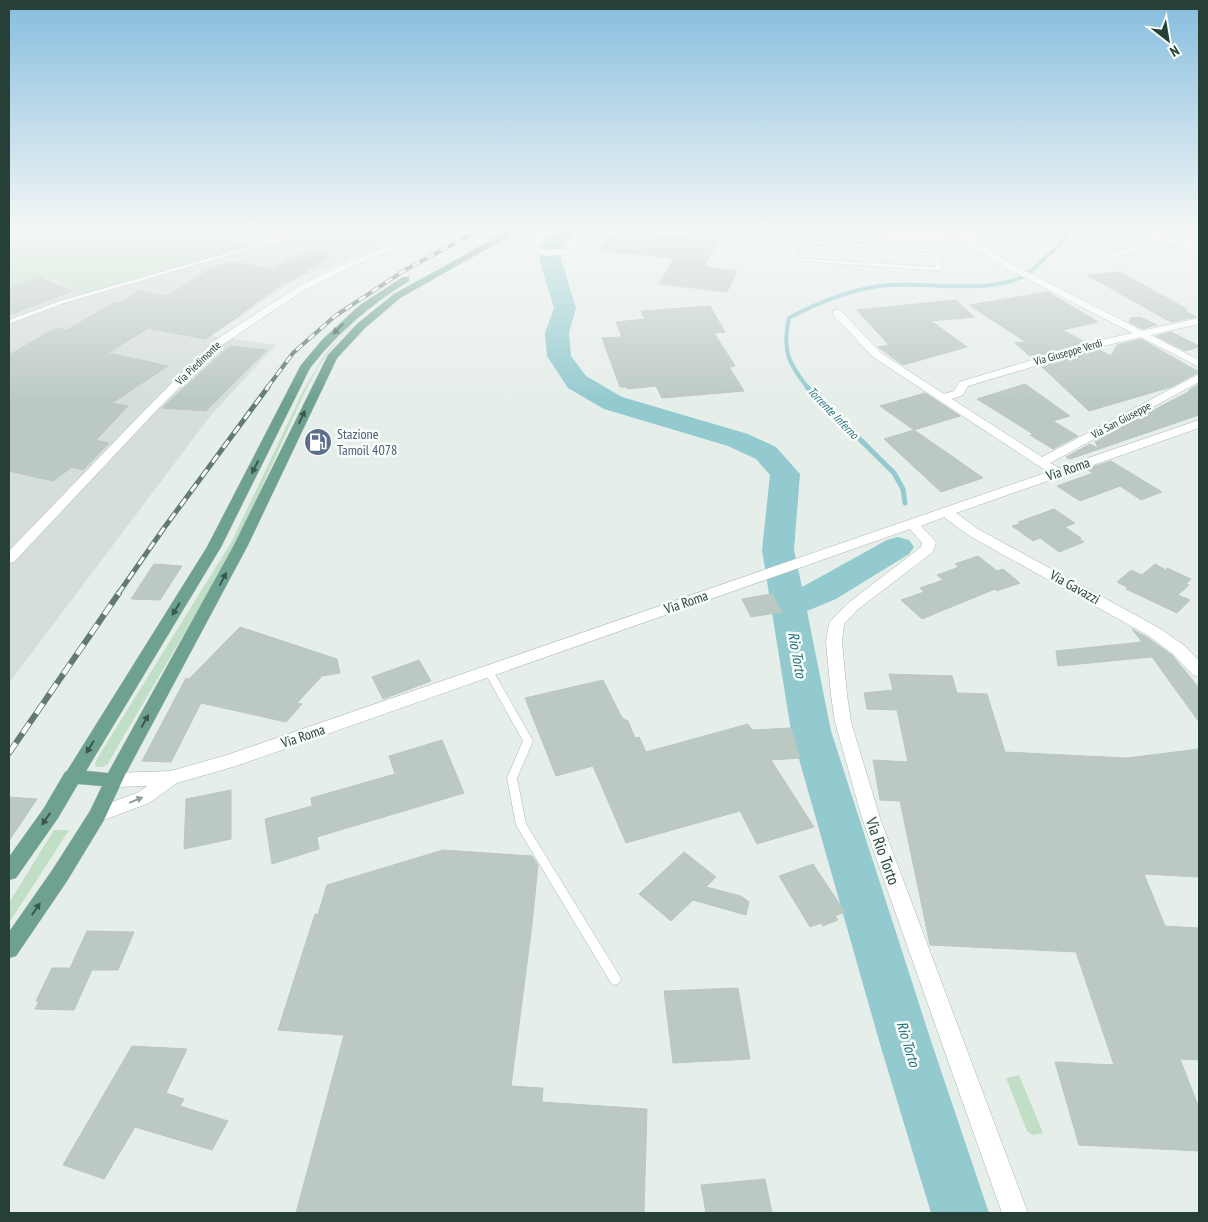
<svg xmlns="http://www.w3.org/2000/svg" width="1208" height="1222" viewBox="0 0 1208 1222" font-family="'PT Sans Narrow',sans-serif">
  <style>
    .built { fill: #d5ded9 }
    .green { fill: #c1dec7 }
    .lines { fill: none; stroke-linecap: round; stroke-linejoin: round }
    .stream-far1 { stroke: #93cacf; stroke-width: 4 }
    .stream { stroke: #93cacf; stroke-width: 5 }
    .river { fill: #93cacf; fill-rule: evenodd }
    .building { fill: #bcc9c3; stroke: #b9c8c1 }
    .service-casing { stroke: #a9b6b1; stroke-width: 1 }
    .minor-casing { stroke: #a9b6b1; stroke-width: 1 }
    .secondary-casing { stroke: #a5b9b1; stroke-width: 1 }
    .primary-casing { stroke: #c2cac7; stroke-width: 1 }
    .service { fill: #fff; fill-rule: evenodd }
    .minor { fill: #fff; fill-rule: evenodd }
    .secondary { fill: #fff; fill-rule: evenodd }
    .primary { fill: #6ea190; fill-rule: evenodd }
    .rail-far2-casing { stroke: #617b72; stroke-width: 4 }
    .rail-far1-casing { stroke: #617b72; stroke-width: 5 }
    .rail-casing { stroke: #617b72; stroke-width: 6 }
    .rail-far2 { stroke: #f7fbf9; stroke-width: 2.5; stroke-dasharray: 8; stroke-linecap: butt }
    .rail-far1 { stroke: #f7fbf9; stroke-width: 3; stroke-dasharray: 9; stroke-linecap: butt }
    .rail { stroke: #f7fbf9; stroke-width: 4.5; stroke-dasharray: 12; stroke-linecap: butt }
    .oneway { fill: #38584d }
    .oneway2 { fill: #92a09b }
    .labels { text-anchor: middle; stroke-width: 5; stroke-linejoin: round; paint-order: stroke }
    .far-street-label { font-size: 11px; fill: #264037; stroke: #f7fbf9 }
    .far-water-label { font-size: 12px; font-style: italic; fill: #237079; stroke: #f7fbf9 }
    .service-label { font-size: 14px; fill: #4e5e75; stroke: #f7fbf9; text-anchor: start }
    .street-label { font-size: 14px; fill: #264037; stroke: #f7fbf9 }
    .water-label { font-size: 15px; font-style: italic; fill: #237079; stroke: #f7fbf9 }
    .near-street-label { font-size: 16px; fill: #264037; stroke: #f7fbf9 }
  </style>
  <rect width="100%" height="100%" fill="#e6eeea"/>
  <!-- built -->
  <path class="built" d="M378 230H423L292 281 211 336 276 345 211 415 9 683V293L51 277 92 296 254 245 302 235 377 232Z"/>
  <!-- green -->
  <g class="green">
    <path d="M9 230H179L254 245 91 296 51 277 9 293Z"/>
    <path d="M507 230H509C452 261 385 288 341 337 317 363 304 394 290 425 273 462 257 499 239 535 198 613 151 689 107 765L102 767H96L95 763 100 754 232 541 304 389 325 354 348 328 385 298 425 274Z"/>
    <path d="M54 830H69L9 923V903Z"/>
    <path d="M1019 1075 1043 1133 1032 1135 1027 1131 1006 1078Z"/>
  </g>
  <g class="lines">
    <!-- stream-far1 -->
    <path class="stream-far1" d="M808 388C788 363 782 350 789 318 817 303 847 291 879 286 924 280 982 296 1024 276 1032 272 1038 264 1044 259 1054 250 1064 243 1069 230"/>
    <!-- stream -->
    <path class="stream" d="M807 387 894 473 903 489 905 503"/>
    <!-- river -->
    <path class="river" d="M556 230H578L562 247 561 259 576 308 569 333 571 356 586 376 622 397 748 434 776 447 800 474 794 550 802 587 887 540 898 537 909 540 914 547 909 554 836 599 807 611 831 731 932 1044 989 1213H931L880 1044 791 731 762 550 770 475 756 459 728 446 604 409 568 388 547 356 545 333 554 308 539 259 542 247Z"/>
  </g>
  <!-- building -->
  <g class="building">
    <path d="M614 230 684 236 687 230H724L704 267 737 271 727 292 659 284 674 258 599 251Z"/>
    <path d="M310 250 330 255 288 283 284 282 241 314H242L205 339 148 328 108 353 168 366 112 403 128 406 96 440 109 443 83 470 72 467 53 481 9 471V355L56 328 67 330 115 302 119 303 139 291 166 296 212 268 231 262 271 269Z"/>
    <path d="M1120 272 1187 309 1184 310 1196 317 1171 322 1087 275Z"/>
    <path d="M39 277 73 291 9 315V288Z"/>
    <path d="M1048 292 1098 322 1062 330 1085 342 1032 358 1015 343 1026 342 969 305Z"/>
    <path d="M956 300 974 317 931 321 967 347 903 365 878 347 889 345 857 310Z"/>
    <path d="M710 306 725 332 714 333 735 366 729 367 744 391 662 398 656 386 628 389 627 387H620L602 338 622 337 616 322 645 319 641 311Z"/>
    <path d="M1140 317 1157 325 1142 329 1129 322 1131 318Z"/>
    <path d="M1171 332 1199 346V347L1185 351 1156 336Z"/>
    <path d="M1141 339 1199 372 1171 387 1089 411 1041 366 1098 349 1111 356 1117 345Z"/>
    <path d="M230 346 267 350 206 411 162 408Z"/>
    <path d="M1025 384 1070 416 1053 421 1078 436 1053 449 1030 435 1033 434 977 399Z"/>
    <path d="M1199 384V415L1070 459 1066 457 1090 444 1098 448 1095 441 1190 391 1189 390Z"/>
    <path d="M925 393 960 416 914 430 880 406Z"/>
    <path d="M914 430 949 454 983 478 941 492 884 439Z"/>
    <path d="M1111 461 1162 492 1141 500 1120 486 1080 501 1057 486 1093 473 1086 469Z"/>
    <path d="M1054 509 1075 523 1065 527 1081 538 1079 539 1084 542 1059 552 1040 538 1033 541 1012 526 1020 524 1018 522Z"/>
    <path d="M978 556 997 571 1003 569 1020 583 997 591 995 589 922 619 901 600 924 592 920 588 943 580 937 575 959 567 955 564Z"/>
    <path d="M154 564 182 566 160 600 131 599Z"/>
    <path d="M1155 564 1166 570 1167 568 1191 579 1186 584 1189 585 1178 595 1190 600 1177 613 1126 589 1128 588 1117 582 1131 570 1142 575Z"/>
    <path d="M772 594 782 612 751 617 742 599Z"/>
    <path d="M240 627 337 659 340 673 322 676 297 703 302 704 286 722 201 703 171 762 142 761 186 678 189 679Z"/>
    <path d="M1132 629 1148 638 1172 655 1199 688V722L1152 657 1058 666 1056 651 1142 642Z"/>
    <path d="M419 660 431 681 383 699 372 677Z"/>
    <path d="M889 674 952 676 957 693 987 694 1005 752 1127 758 1199 749V877L1144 874 1165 926 1199 928V1060L1180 1059 1199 1108V1151L1079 1145 1055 1062 1114 1065 1076 952 930 945 900 801 880 800 873 760 908 762 897 710 867 709 864 693 893 690Z"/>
    <path d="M603 680 622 718 628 721 635 738 639 737 646 752 748 724 752 730 791 728 800 758 771 760 814 827 757 844 740 811 626 843 593 766 556 776 525 698Z"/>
    <path d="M442 740 464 793 317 837 319 849 272 864 265 819 312 806 311 798 395 774 389 756Z"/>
    <path d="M231 790V839L184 849 186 799Z"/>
    <path d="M9 797 37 799 9 841Z"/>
    <path d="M443 850 532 856 538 865 532 925 511 1086 543 1088 542 1102 647 1109 644 1213H296L344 1035 278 1030 315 914H318L327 885Z"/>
    <path d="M684 852 716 877 706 887 741 896 749 902 746 915 693 900 671 921 639 894Z"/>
    <path d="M813 864 845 912 835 916 838 920 823 926 821 923 810 927 779 876Z"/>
    <path d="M87 931 134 932 118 970H92L74 1010 35 1009 39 1001H36L52 968H70Z"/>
    <path d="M738 988 750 1059 673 1063 664 991Z"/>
    <path d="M132 1046 187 1049 166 1093 184 1099 180 1106 228 1121 212 1150 135 1127 104 1179 63 1165Z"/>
    <path d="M765 1179 772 1213H706L701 1185Z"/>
  </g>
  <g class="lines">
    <!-- service casing -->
    <g class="service-casing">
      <g id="service">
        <path d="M324 230H367L365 231 326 232 292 237 64 303 9 324V320L60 301 290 235Z"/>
        <path d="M411 230H423L431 232C427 235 414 233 411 230Z"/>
        <path d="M831 230 835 231 831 242 939 250 942 269 939 271 789 260 788 259 797 240 826 241ZM801 243 935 252 936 267 794 258Z"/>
        <path d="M489 668 492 669 533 741 517 778 526 824 619 975 621 979 619 983 615 985 611 983 516 825 507 778 523 741 484 671 486 669Z"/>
      </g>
    </g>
    <!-- minor casing -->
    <g class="minor-casing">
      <g id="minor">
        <path d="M426 230H437L345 270 305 290 222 345 154 413 14 562 9 563V551L146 409 214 341 299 286 339 266Z"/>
        <path d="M545 230H554L537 246 545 250 565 249 576 230H584L571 254 544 256 527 247Z"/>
        <path d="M811 230H841L971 238 975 241 971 244 906 241 815 233Z"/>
        <path d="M961 230H1047L1043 233 964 235 960 232Z"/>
        <path d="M1108 230C1139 228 1169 238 1199 245V251L1162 242 1115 259 1112 258V254L1154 240 1112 233Z"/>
        <path d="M837 310 841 311 881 353 944 394 954 391 959 382 1092 342 1199 318V324L1099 347 968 386 963 395 952 399 1042 457 1199 374V382L1050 463 1059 468 1199 420V428L956 513 978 529 1159 628 1185 646 1199 661V677L1193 675 1173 654 1149 636 968 535 944 517 921 526 936 542 933 552 857 610 844 624 842 642 847 695 851 722 880 818 1028 1213H1002L862 818 835 722 831 695 826 642 829 623 847 604 921 547 922 543 910 529 236 766 177 783 149 803 104 820 97 822 90 820 88 815 90 810 137 793 147 786 115 787 109 785 106 780 109 775 115 773 171 771 227 755 1048 472 873 357 833 315V311Z"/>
      </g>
    </g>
    <!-- secondary casing -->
    <g class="secondary-casing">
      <path id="secondary" d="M959 230H967L977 242 1008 262 1199 360V367L1002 266 971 246Z"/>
    </g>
    <!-- primary casing -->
    <g class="primary-casing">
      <path id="primary" d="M510 230H520L400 298 365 328 337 358 248 545 125 775 104 820 67 881 16 956 9 958V932L53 869 90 811 102 786 78 784 58 818 16 878 9 880V857L44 808 65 772 67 771 207 547 301 365 323 339 360 305 403 277H409V281C371 304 338 332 310 368L221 547 86 771 108 773 234 545 328 355 357 324 394 294Z"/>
    </g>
    <!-- service -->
    <use href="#service" class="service"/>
    <!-- minor -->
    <use href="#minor" class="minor"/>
    <!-- secondary -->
    <use href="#secondary" class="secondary"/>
    <!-- primary -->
    <use href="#primary" class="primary"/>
    <!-- rail-far2 casing -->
    <g class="rail-far2-casing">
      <path id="rail-far2" d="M267 388 293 353 335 316 405 270 479 230"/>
    </g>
    <!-- rail-far1 casing -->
    <g class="rail-far1-casing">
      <path id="rail-far1" d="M118 594 164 528 268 387"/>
    </g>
    <!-- rail casing -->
    <g class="rail-casing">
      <path id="rail" d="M9 753 119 593"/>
    </g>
    <!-- rail-far2 -->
    <use href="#rail-far2" class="rail-far2"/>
    <!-- rail-far1 -->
    <use href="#rail-far1" class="rail-far1"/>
    <!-- rail -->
    <use href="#rail" class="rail"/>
  </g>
  <!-- one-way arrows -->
  <defs><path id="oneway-solid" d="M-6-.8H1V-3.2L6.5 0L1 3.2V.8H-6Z" transform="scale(1.25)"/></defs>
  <g class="oneway">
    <use href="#oneway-solid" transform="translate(338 329) rotate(136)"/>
    <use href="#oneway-solid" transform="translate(302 417) rotate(-65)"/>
    <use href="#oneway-solid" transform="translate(255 467) rotate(117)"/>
    <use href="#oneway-solid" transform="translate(223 579) rotate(-62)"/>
    <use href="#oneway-solid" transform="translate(176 609) rotate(122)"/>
    <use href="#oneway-solid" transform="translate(145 721) rotate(-61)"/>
    <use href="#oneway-solid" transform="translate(90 747) rotate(122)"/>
    <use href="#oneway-solid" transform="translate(46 819) rotate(125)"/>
    <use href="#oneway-solid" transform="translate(36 909) rotate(-56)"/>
  </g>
  <use class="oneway2" href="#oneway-solid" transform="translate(136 800) rotate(-22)"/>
  <!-- sky -->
  <linearGradient id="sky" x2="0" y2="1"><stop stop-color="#86bdde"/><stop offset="0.57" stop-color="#f4f7f6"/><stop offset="1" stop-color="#f4f7f6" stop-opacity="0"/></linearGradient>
  <rect width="1208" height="401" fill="url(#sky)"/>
  <!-- icons -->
  <defs>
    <g id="fuel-disc" transform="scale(1.4375)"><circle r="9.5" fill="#5c6f8a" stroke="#f7fbf9"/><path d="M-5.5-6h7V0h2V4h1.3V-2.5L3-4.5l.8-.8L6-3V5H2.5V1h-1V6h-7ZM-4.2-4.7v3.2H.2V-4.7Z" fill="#fff"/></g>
  </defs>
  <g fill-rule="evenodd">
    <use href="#fuel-disc" x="318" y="442"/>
  </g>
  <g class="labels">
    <!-- far-street labels -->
    <g class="far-street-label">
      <text transform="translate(1068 352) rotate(-16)" y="4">Via Giuseppe Verdi</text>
      <text transform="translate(198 363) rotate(-44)" y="4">Via Piedimonte</text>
      <text transform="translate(1121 420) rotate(-28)" y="4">Via San Giuseppe</text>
    </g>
    <!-- far-water labels -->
    <g class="far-water-label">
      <text transform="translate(833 413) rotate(46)" y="4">Torrente Inferno</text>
    </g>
    <!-- service labels -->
    <g class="service-label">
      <text x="337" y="439">Stazione<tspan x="337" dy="16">Tamoil 4078</tspan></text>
    </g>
    <!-- street labels -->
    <g class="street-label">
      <text transform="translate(1068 469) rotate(-19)" y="5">Via Roma</text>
      <text transform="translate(1075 587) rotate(29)" y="5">Via Gavazzi</text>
      <text transform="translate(686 602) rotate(-19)" y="5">Via Roma</text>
      <text transform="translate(303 736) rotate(-19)" y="5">Via Roma</text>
    </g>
    <!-- water labels -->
    <g class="water-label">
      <text transform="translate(797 655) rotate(80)" y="5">Rio Torto</text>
      <text transform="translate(908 1044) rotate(73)" y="5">Rio Torto</text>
    </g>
    <!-- near-street labels -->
    <g class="near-street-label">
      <text transform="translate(883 851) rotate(70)" y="6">Via Rio Torto</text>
    </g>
  </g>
  <!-- border -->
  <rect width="1208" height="1222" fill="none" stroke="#264037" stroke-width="20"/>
  <!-- north arrow -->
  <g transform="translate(1168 40) rotate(149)" stroke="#f7fbf9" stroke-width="4" paint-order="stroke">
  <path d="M0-4L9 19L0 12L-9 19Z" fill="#264037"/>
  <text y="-8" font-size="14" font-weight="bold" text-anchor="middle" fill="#264037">N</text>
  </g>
</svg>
